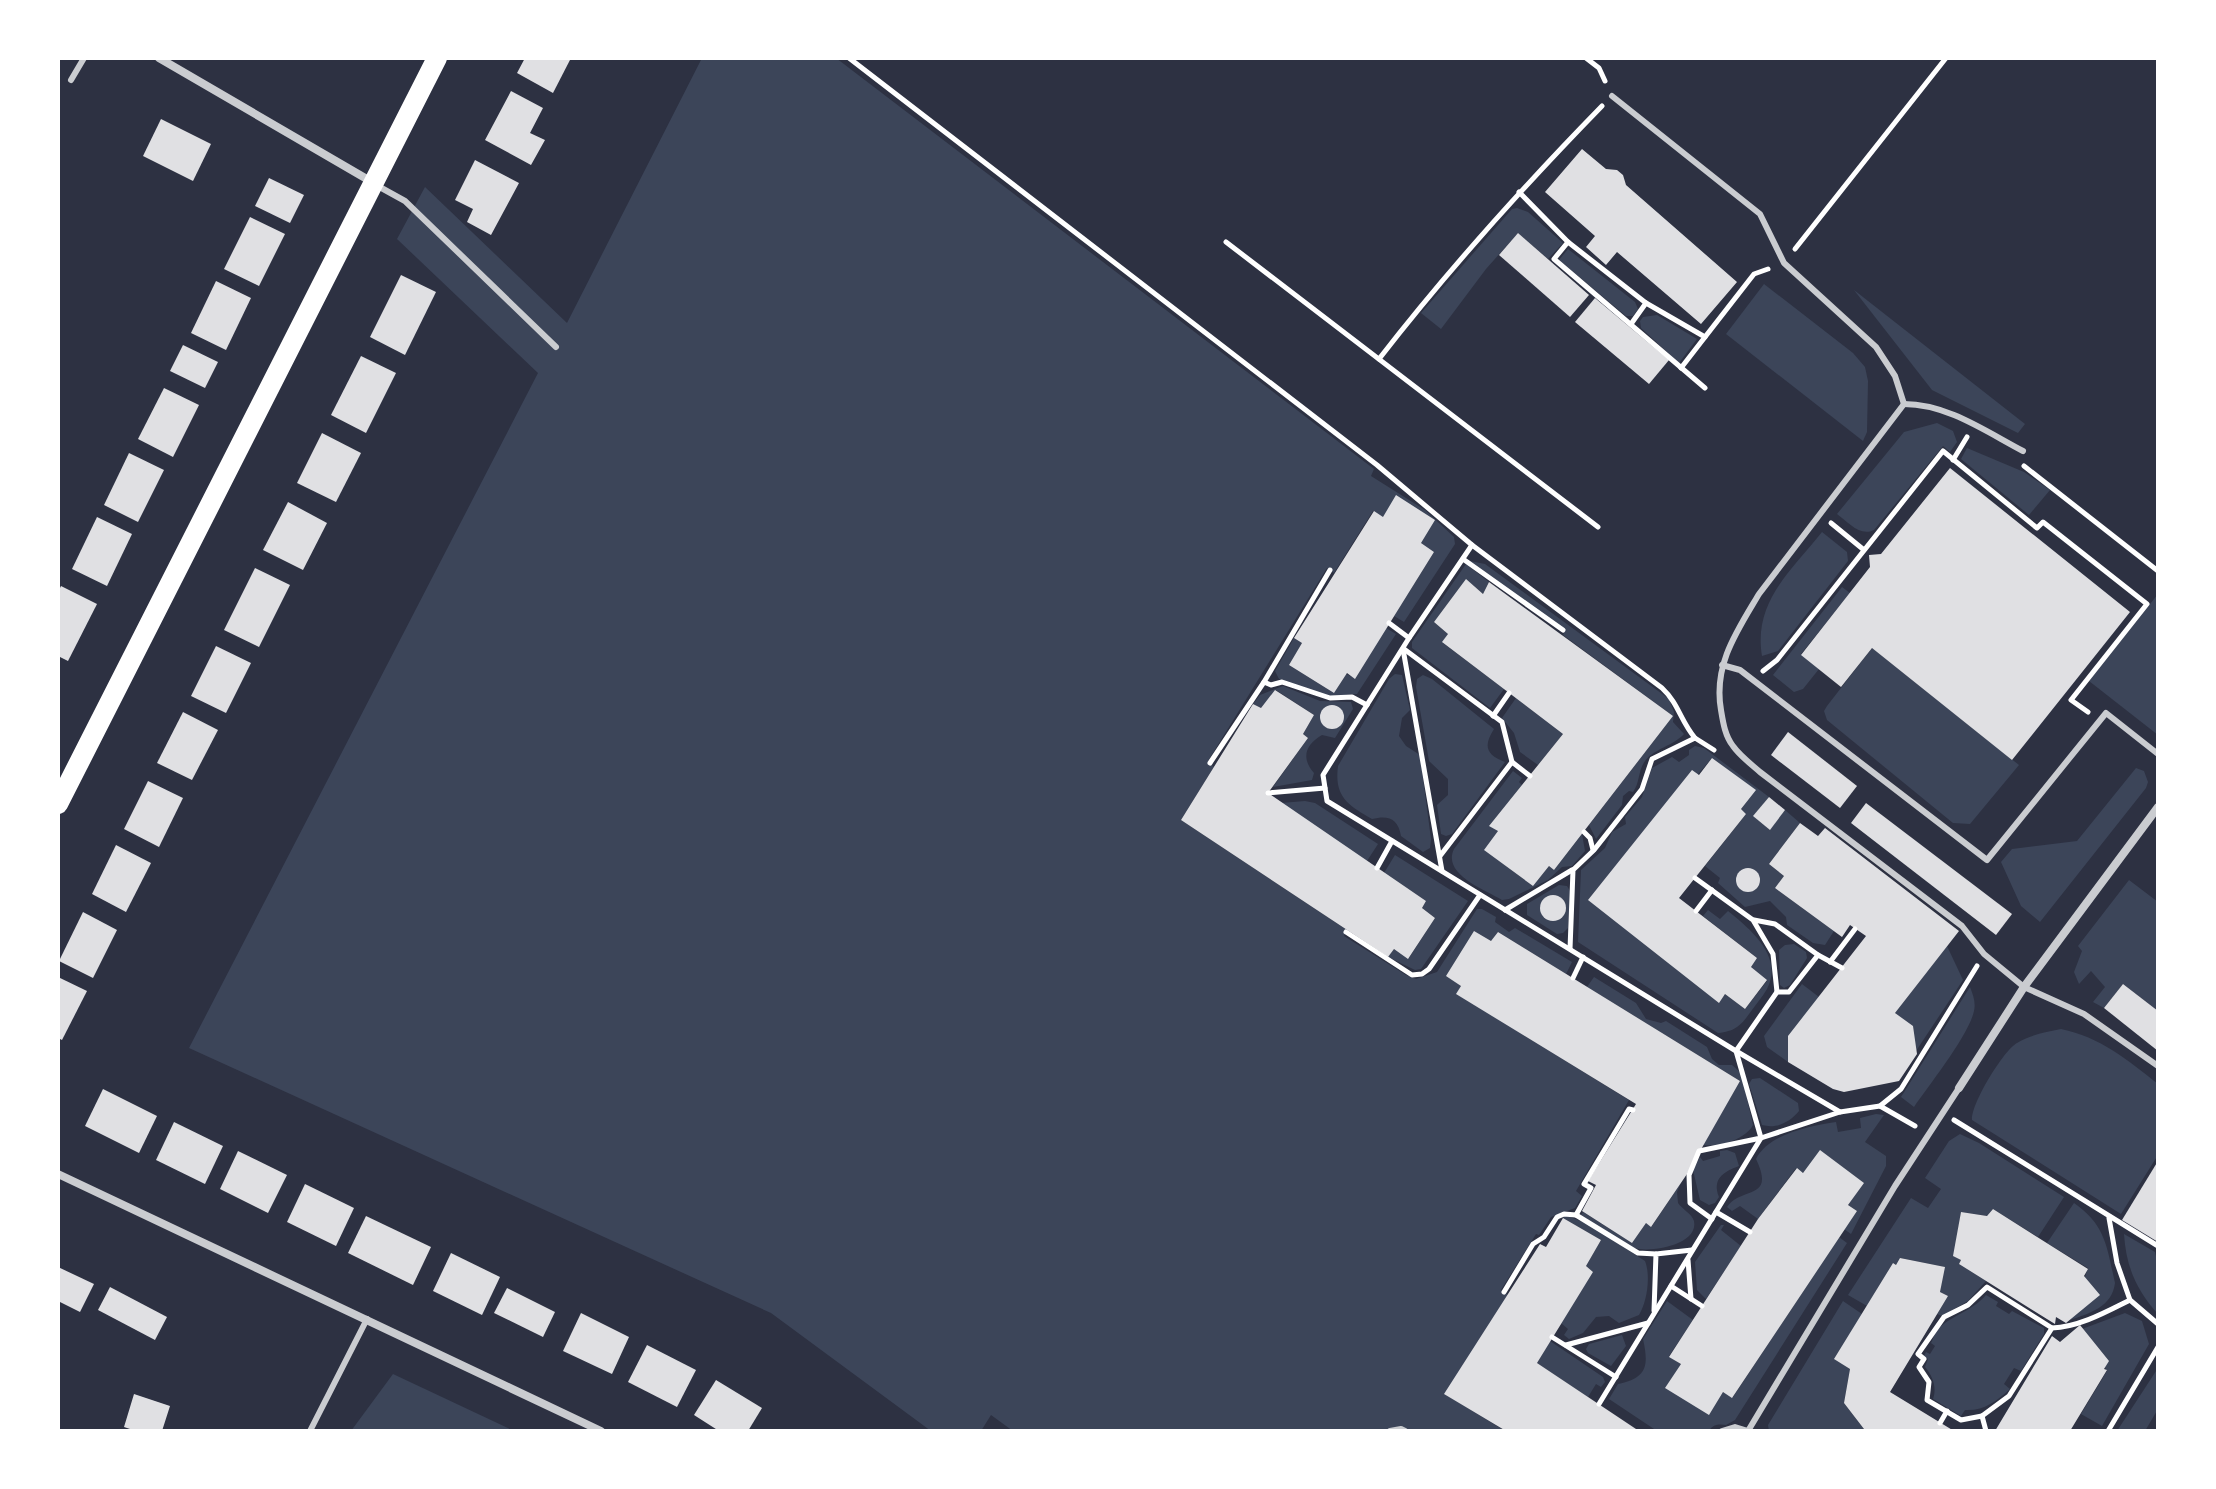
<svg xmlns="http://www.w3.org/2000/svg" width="2216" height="1489" viewBox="0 0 2216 1489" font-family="Barlow,sans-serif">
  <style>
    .green { fill: #3c4559 }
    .building { fill: #e0e0e3 }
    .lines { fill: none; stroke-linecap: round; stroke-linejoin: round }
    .path { stroke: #fff; stroke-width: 5 }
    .service { stroke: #caccd0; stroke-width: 6 }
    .minor { stroke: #caccd0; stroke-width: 8 }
    .trunk { stroke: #fff; stroke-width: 20 }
  </style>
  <rect width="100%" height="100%" fill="#2d3142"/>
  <!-- green -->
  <g class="green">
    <path d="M702 58H836L1374 469 1371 476 1425 510 1454 537 1455 544 1404 622 1394 616 1434 552 1373 511 1334 573 1327 568 1208 761 1214 767 1181 820 1347 930 1344 936 1406 975 1416 979 1437 972 1477 909H1482L1496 917 1495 922 1509 932 1515 928 1572 962 1566 974 1498 932 1491 941 1447 975 1461 986 1457 994 1629 1100 1576 1191 1582 1196 1575 1208 1551 1217 1539 1235 1536 1234 1501 1290 1508 1295 1445 1394 1505 1431H1013L991 1415 981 1431H931L771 1313 189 1048 538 373 397 239 425 187 567 323Z"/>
    <path d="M1517 208 1528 212 1563 243 1548 259 1518 233 1486 269 1441 329 1421 313 1512 209Z"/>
    <path d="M1568 249 1635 302 1638 309 1633 316H1626L1559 260Z"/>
    <path d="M1764 284 1853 353 1865 367 1868 381 1867 432 1863 441 1726 334Z"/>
    <path d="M1854 290 2025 424 2018 433 1932 390Z"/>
    <path d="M1657 315 1697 339 1679 363 1641 328 1640 321 1643 317Z"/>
    <path d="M1937 423 1953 431 1957 442 1950 452 1943 446 1874 530C1860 537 1848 522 1837 514L1904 432Z"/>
    <path d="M1967 448 2024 472 2050 490 2029 515 1961 459Z"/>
    <path d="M1822 532 1847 552 1848 561 1778 651 1762 656C1753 602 1791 571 1822 532Z"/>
    <path d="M1470 561 1485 564 1669 699 1674 712 1673 722 1684 734C1673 746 1655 748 1645 761 1638 770 1640 783 1633 792L1629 791 1623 796 1622 805 1596 839 1589 825 1673 716 1563 635 1565 631Z"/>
    <path d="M1466 564 1489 582 1483 594 1466 580 1434 622 1448 634 1443 643 1504 689 1490 708 1412 648V642Z"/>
    <path d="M1842 587 1850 593 1801 654 1819 669 1803 689 1794 692 1773 675Z"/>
    <path d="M2158 594V735L2089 681Z"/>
    <path d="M1386 628 1396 634 1357 694 1331 696 1319 693 1279 679 1275 671 1294 638 1302 643 1289 665 1334 693 1346 674 1355 678Z"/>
    <path d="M1872 648 2019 765 1970 824 1953 823 1827 720 1824 711 1827 706Z"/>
    <path d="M1395 674 1402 675 1410 710 1402 718 1399 736 1406 746 1420 755 1431 839 1430 848 1423 852 1401 836C1398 818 1388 815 1372 819 1348 805 1334 797 1338 766L1389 679Z"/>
    <path d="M1423 675 1432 679 1494 729C1483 746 1486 755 1505 762L1452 834 1446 836 1441 834 1437 805 1448 795V779L1429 761 1416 687 1417 679Z"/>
    <path d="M1283 686 1320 701 1351 702 1353 709 1335 738 1322 735C1305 745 1301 758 1314 773L1312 780 1273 787 1308 738 1303 734 1314 715 1276 690 1261 708 1253 704 1260 695Z"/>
    <path d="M1516 698 1563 734 1538 765 1520 752 1514 733 1502 718Z"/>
    <path d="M1695 746 1704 748 1769 797 1754 816 1770 829 1785 810 1800 823 1769 864 1784 876 1775 888 1834 931 1825 945 1813 943 1787 925 1786 917 1770 901 1745 907 1718 883 1720 878 1705 866 1746 814 1741 809 1755 790 1712 758 1589 900 1719 1002 1725 994 1745 1009 1767 981 1751 967 1757 958 1703 916 1708 910 1720 919 1728 911C1750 929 1784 956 1767 989 1763 996 1757 1003 1752 1010 1741 1025 1737 1031 1718 1033L1578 942 1581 870 1605 848 1612 832 1626 824 1625 817 1642 797 1652 768 1672 757 1679 762 1689 755V750Z"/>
    <path d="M2136 768 2144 771 2148 782 2146 788 2040 922 2021 906 2001 862 2012 849 2077 841Z"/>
    <path d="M1513 771 1522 778 1519 782 1522 785 1490 825 1498 831 1485 850 1533 886 1549 866 1554 870 1582 834 1585 851 1572 866 1562 867 1548 880 1509 899 1502 900C1483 889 1442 874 1454 849Z"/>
    <path d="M1305 801 1315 803 1378 844 1367 861 1281 803Z"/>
    <path d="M1395 855 1468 901 1421 969 1415 970 1388 957 1394 949 1409 958 1435 918 1422 908 1426 901 1384 873Z"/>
    <path d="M2129 880 2158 902V1011L2123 984 2104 1008 2093 1002 2105 987 2091 971 2079 984 2074 972 2082 951 2078 946Z"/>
    <path d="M1559 885 1567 886 1570 891 1568 928 1563 933 1557 934 1527 915V904Z"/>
    <path d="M1794 944 1806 952 1807 958 1790 985 1784 988 1780 985 1779 950 1785 945Z"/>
    <path d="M1947 946 1963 980 1916 1051 1895 1013Z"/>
    <path d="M1594 977 1636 1003 1646 1019 1661 1023 1666 1021 1707 1047 1712 1059 1719 1065H1732L1740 1072 1743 1081 1753 1125C1745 1140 1719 1147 1703 1145L1740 1081 1587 987Z"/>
    <path d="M1802 984 1819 997 1788 1062 1767 1047 1764 1036Z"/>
    <path d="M1970 987C1973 995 1976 1002 1974 1011 1969 1035 1929 1085 1914 1107L1901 1097Z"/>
    <path d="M2061 1029C2100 1037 2128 1060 2158 1084V1155L2121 1214 1972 1120C1971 1104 2003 1051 2017 1043 2030 1035 2046 1032 2061 1029Z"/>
    <path d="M1760 1078 1798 1103 1799 1111C1790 1122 1777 1129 1762 1125L1749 1084 1752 1079Z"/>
    <path d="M1876 1114 1884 1115 1865 1142 1886 1156V1166L1851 1234 1844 1229 1857 1211 1848 1205 1863 1183 1821 1151 1803 1173 1796 1168 1758 1219 1740 1206 1732 1211 1727 1207C1741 1186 1776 1201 1756 1159 1768 1134 1810 1126 1836 1122L1838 1132 1861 1128 1860 1118Z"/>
    <path d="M1960 1134 1979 1143 2064 1197 2038 1237 1993 1209 1987 1216 1961 1212 1954 1256 1961 1260 1959 1264 1986 1281 1968 1301 1942 1316 1937 1314 1948 1296 1940 1292 1944 1267 1900 1258 1896 1265 1893 1263 1867 1306 1848 1295 1911 1198 1928 1208 1941 1189 1925 1178 1949 1141Z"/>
    <path d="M1727 1150 1735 1153 1739 1166C1723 1172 1712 1179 1719 1197L1715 1203 1709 1205 1700 1200 1693 1170 1700 1157 1703 1161 1720 1156V1151Z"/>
    <path d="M1681 1183 1677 1192 1678 1203C1682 1209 1692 1214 1694 1221 1699 1245 1650 1253 1634 1248 1615 1242 1598 1226 1581 1215L1583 1212 1632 1243 1646 1223 1652 1226Z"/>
    <path d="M2074 1203C2106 1225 2107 1248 2115 1283 2112 1307 2090 1313 2070 1320L2088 1268 2047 1243Z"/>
    <path d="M1565 1215 1588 1224 1645 1261C1651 1276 1647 1302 1639 1315L1619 1323 1609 1316 1596 1317 1583 1333 1569 1339 1564 1335 1568 1329 1561 1323 1593 1272 1586 1266 1601 1240 1563 1218Z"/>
    <path d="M1721 1225H1724L1721 1230 1741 1246 1706 1299 1697 1290 1695 1262Z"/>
    <path d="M2124 1234 2155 1252 2158 1265V1314C2136 1290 2126 1266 2124 1234Z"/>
    <path d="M1839 1237 1847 1243 1735 1420 1726 1425C1719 1424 1713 1424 1709 1431H1657L1609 1399 1618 1384C1647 1378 1649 1366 1643 1339L1667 1301 1693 1320 1669 1356 1681 1364 1666 1388 1709 1414 1723 1392 1733 1397Z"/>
    <path d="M1986 1295 1998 1302 1996 1306 2009 1314 2012 1311 2044 1328V1334L2021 1371 2014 1368 2004 1384 2010 1389C1997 1401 1984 1411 1965 1410L1961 1416 1933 1399C1937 1388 1933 1376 1925 1367L1928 1359 1924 1356 1926 1352 1930 1354 1935 1346 1931 1343C1933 1339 1934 1335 1936 1332 1946 1317 1972 1312 1986 1295Z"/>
    <path d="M1843 1301 1862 1314 1835 1359 1850 1369 1844 1403 1864 1429 1863 1431H1769L1768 1425Z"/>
    <path d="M2125 1313 2142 1321 2149 1344 2102 1426 2081 1414 2107 1371 2082 1329Z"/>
    <path d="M1622 1335 1626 1346 1611 1366 1588 1353 1586 1349 1589 1344Z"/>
    <path d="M1550 1341 1603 1377 1605 1382 1601 1387 1596 1384 1588 1397 1537 1363Z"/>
    <path d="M2158 1368V1409L2145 1431H2117Z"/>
    <path d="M393 1374 514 1431H351Z"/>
  </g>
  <!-- building -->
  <g class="building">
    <path d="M525 58H571L553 93 517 73Z"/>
    <path d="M511 91 543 108 530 133 545 140 531 165 485 140Z"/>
    <path d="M161 119 211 144 193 181 143 156Z"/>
    <path d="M1582 149 1606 169 1617 170 1623 175 1626 185 1737 282 1701 324 1617 252 1606 265 1586 247 1595 236 1545 192Z"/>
    <path d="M475 160 519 183 491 235 467 222 473 209 455 200Z"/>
    <path d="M269 178 304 195 290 223 255 206Z"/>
    <path d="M250 217 285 234 259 286 224 269Z"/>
    <path d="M1518 233 1589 295 1570 317 1499 255Z"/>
    <path d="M401 275 436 292 405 355 370 337Z"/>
    <path d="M216 281 251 298 226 350 191 333Z"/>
    <path d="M1595 298 1669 360 1649 384 1575 322Z"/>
    <path d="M183 345 218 362 205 388 170 371Z"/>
    <path d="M361 356 396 373 366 433 331 415Z"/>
    <path d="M164 388 199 405 173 457 138 439Z"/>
    <path d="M322 433 361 453 336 502 297 483Z"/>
    <path d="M129 453 164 470 138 522 104 505Z"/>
    <path d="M1950 468 2130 612 2012 760 1872 648 1841 687 1801 655 1870 567 1869 555 1881 554Z"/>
    <path d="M1396 495 1435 520 1421 543 1434 552 1355 679 1347 673 1334 693 1289 665 1302 643 1294 638 1374 511 1383 517Z"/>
    <path d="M288 502 327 523 303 570 263 550Z"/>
    <path d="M97 517 132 534 107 586 72 569Z"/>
    <path d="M255 568 290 585 259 647 224 630Z"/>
    <path d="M1466 579 1483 594 1489 582 1673 716 1554 870 1549 866 1533 886 1484 850 1498 831 1489 826 1563 734 1442 642 1448 634 1434 622Z"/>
    <path d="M61 586 97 604 68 661 58 656V592Z"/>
    <path d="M216 646 251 663 226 713 191 696Z"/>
    <path d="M1275 690 1314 715 1303 734 1308 738 1268 793 1426 901 1422 908 1435 918 1408 959 1394 949 1388 957 1181 820 1253 704 1261 708Z"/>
    <circle cx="1332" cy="717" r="12"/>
    <path d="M183 712 218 730 192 780 157 763Z"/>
    <path d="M1788 732 1857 786 1840 808 1771 755Z"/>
    <path d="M1712 758 1756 790 1741 809 1746 814 1679 898 1757 958 1751 967 1767 980 1745 1009 1725 994 1719 1003 1588 900 1692 770 1699 775Z"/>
    <path d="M148 781 183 798 159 847 124 829Z"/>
    <path d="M1769 797 1785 810 1770 830 1753 816Z"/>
    <path d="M1866 803 2012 914 1996 935 1851 823Z"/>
    <path d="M1800 823 1818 836 1825 828 1959 931 1895 1013 1913 1026 1917 1054 1899 1081 1844 1092 1833 1089 1788 1062V1036L1866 936 1850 925 1842 937 1775 888 1784 876 1769 864Z"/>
    <path d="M116 845 151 863 126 912 92 894Z"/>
    <circle cx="1748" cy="880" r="12"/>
    <circle cx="1553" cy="908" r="13"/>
    <path d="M83 912 117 930 93 978 59 961Z"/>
    <path d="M1474 931 1491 941 1498 932 1740 1081 1687 1174 1651 1227 1646 1223 1632 1243 1582 1211 1596 1185 1588 1181 1636 1104 1456 994 1461 986 1446 976Z"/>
    <path d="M58 977 87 991 62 1040 58 1038Z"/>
    <path d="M2123 984 2158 1011V1051L2104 1008Z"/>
    <path d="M103 1089 157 1116 139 1153 85 1126Z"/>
    <path d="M174 1122 223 1146 205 1184 156 1160Z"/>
    <path d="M1820 1150 1864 1183 1848 1205 1857 1211 1732 1398 1723 1392 1709 1415 1665 1388 1681 1364 1669 1357 1758 1219 1797 1168 1803 1173Z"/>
    <path d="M238 1151 287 1175 268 1213 220 1189Z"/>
    <path d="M2158 1161V1242L2122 1220Z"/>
    <path d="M305 1184 354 1208 336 1246 287 1222Z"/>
    <path d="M1993 1209 2088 1269 2084 1276 2100 1295 2066 1323 2056 1317 2055 1324 1959 1264 1961 1260 1953 1256 1961 1212 1987 1216Z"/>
    <path d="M366 1216 431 1247 413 1285 348 1253Z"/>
    <path d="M1563 1218 1601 1240 1586 1266 1593 1272 1537 1363 1639 1431H1506L1444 1394 1540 1244 1546 1247Z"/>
    <path d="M451 1253 500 1277 482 1315 433 1291Z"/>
    <path d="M1900 1258 1945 1267 1940 1292 1948 1296 1890 1392 1954 1431H1863L1864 1429 1844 1403 1850 1369 1834 1359 1893 1263 1896 1265Z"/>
    <path d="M58 1267 94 1284 80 1312 58 1301Z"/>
    <path d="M110 1287 167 1317 155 1340 98 1310Z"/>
    <path d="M507 1288 555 1312 543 1337 494 1313Z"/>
    <path d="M581 1313 629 1337 612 1374 563 1351Z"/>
    <path d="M2080 1325 2109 1361 2104 1369 2107 1370 2070 1431H1995L2052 1336 2060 1342Z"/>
    <path d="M647 1345 696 1370 677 1407 628 1382Z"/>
    <path d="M716 1380 762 1408 748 1431H719L694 1415Z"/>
    <path d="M134 1394 170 1406 162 1431H129L130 1429 124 1427Z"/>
  </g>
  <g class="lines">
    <!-- path -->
    <g class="path">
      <path d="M849 58 1377 465 1472 545 1662 688C1679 704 1680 720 1695 738"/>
      <path d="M1586 58 1599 68 1605 81"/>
      <path d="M1519 192 1568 242 1554 259 1705 388"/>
      <path d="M1226 242 1598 527"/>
      <path d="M1568 242 1646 303 1705 337 1681 368"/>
      <path d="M1795 249 1946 58"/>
      <path d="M1631 324 1646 303"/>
      <path d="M1705 337 1754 274 1768 269"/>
      <path d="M1379 359C1448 270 1523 187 1602 106"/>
      <path d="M1953 460 1967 437"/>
      <path d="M2024 466 2158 571"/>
      <path d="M1831 523 1864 550"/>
      <path d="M1472 545 1409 638 1323 775 1327 801 1736 1051 1761 1138 1699 1151 1689 1175 1690 1203 1712 1219"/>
      <path d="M1463 559 1563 630"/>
      <path d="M1389 623 1409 638"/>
      <path d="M1403 649 1442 871"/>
      <path d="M1404 649 1502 722 1512 762"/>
      <path d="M1763 671 1777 660 1943 451 2037 528 2043 522 2147 604 2071 700 2088 712"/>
      <path d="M1264 682 1271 685 1282 682 1330 698 1352 697 1367 705"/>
      <path d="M1493 716 1509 693"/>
      <path d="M1210 763 1264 682 1330 570"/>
      <path d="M1268 793 1325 788"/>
      <path d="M1584 832 1590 838 1593 850"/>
      <path d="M1440 856 1512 762 1530 776"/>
      <path d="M1377 868 1392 841"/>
      <path d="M1695 878 1753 920 1773 954 1777 992"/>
      <path d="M1505 910 1572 870"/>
      <path d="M1696 911 1712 890"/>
      <path d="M1754 920 1775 924 1818 955"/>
      <path d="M1346 932 1412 975 1422 974 1429 969 1480 895"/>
      <path d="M1570 949 1573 870 1594 850 1642 789 1652 759 1695 738 1714 750"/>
      <path d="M1830 962 1855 929"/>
      <path d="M1573 978 1583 957"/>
      <path d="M1880 1106 1901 1089 1977 966"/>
      <path d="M1840 1112 1736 1051 1777 992H1789L1818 955 1842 968"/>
      <path d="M1954 1120 2158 1246"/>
      <path d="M1716 1212 1750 1232"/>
      <path d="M1576 1215 1591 1188 1584 1184 1629 1109 1633 1110"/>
      <path d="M2109 1218 2117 1263 2130 1300 2158 1324"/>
      <path d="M1688 1260 1691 1299"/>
      <path d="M1671 1286 1702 1306"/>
      <path d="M1504 1292 1533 1244 1544 1237 1557 1217 1564 1214 1576 1215 1638 1253 1656 1254"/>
      <path d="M1654 1311 1656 1254 1692 1250"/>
      <path d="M1552 1337 1616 1377"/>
      <path d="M1566 1345 1648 1323"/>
      <path d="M1599 1404 1761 1138 1840 1112 1880 1106 1915 1126"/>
      <path d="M1982 1416 1961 1420 1927 1400 1929 1382 1919 1367 1924 1359 1918 1354 1944 1317 1968 1305 1987 1287 2052 1328"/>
      <path d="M1940 1423 1947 1411"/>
      <path d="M1986 1431 1982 1416 2009 1396 2052 1328C2079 1327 2106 1312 2130 1300"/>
      <path d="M2108 1431 2158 1347"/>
    </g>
    <!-- service -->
    <g class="service">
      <path d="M71 80 84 58"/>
      <path d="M1612 96 1760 214 1784 263 1876 347 1895 376 1904 404"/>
      <path d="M376 185 405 201 556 347"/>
      <path d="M1904 404 1759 594C1737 631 1713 665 1721 710 1723 722 1725 736 1733 746 1740 756 1751 764 1760 772L1962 926 1984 954 2024 987 2084 1014 2158 1066"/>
      <path d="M1904 404C1947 404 1985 431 2023 451"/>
      <path d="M1722 665 1740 670 1987 860 2106 713 2158 754"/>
      <path d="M310 1431 367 1319"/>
      <path d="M1390 1431 1401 1429 1405 1431"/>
      <path d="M1722 1431 1735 1427 1748 1431"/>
      <path d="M1748 1431 1895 1186 1959 1088"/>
    </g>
    <!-- minor -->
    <g class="minor">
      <path d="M159 58 372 182"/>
      <path d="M1959 1088 2024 987 2158 807"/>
      <path d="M58 1174 601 1431"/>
    </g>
    <!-- trunk -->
    <path class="trunk" d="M58 804 437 58"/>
  </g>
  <!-- border -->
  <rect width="2216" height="1489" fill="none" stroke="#ffffff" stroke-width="120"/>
</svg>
